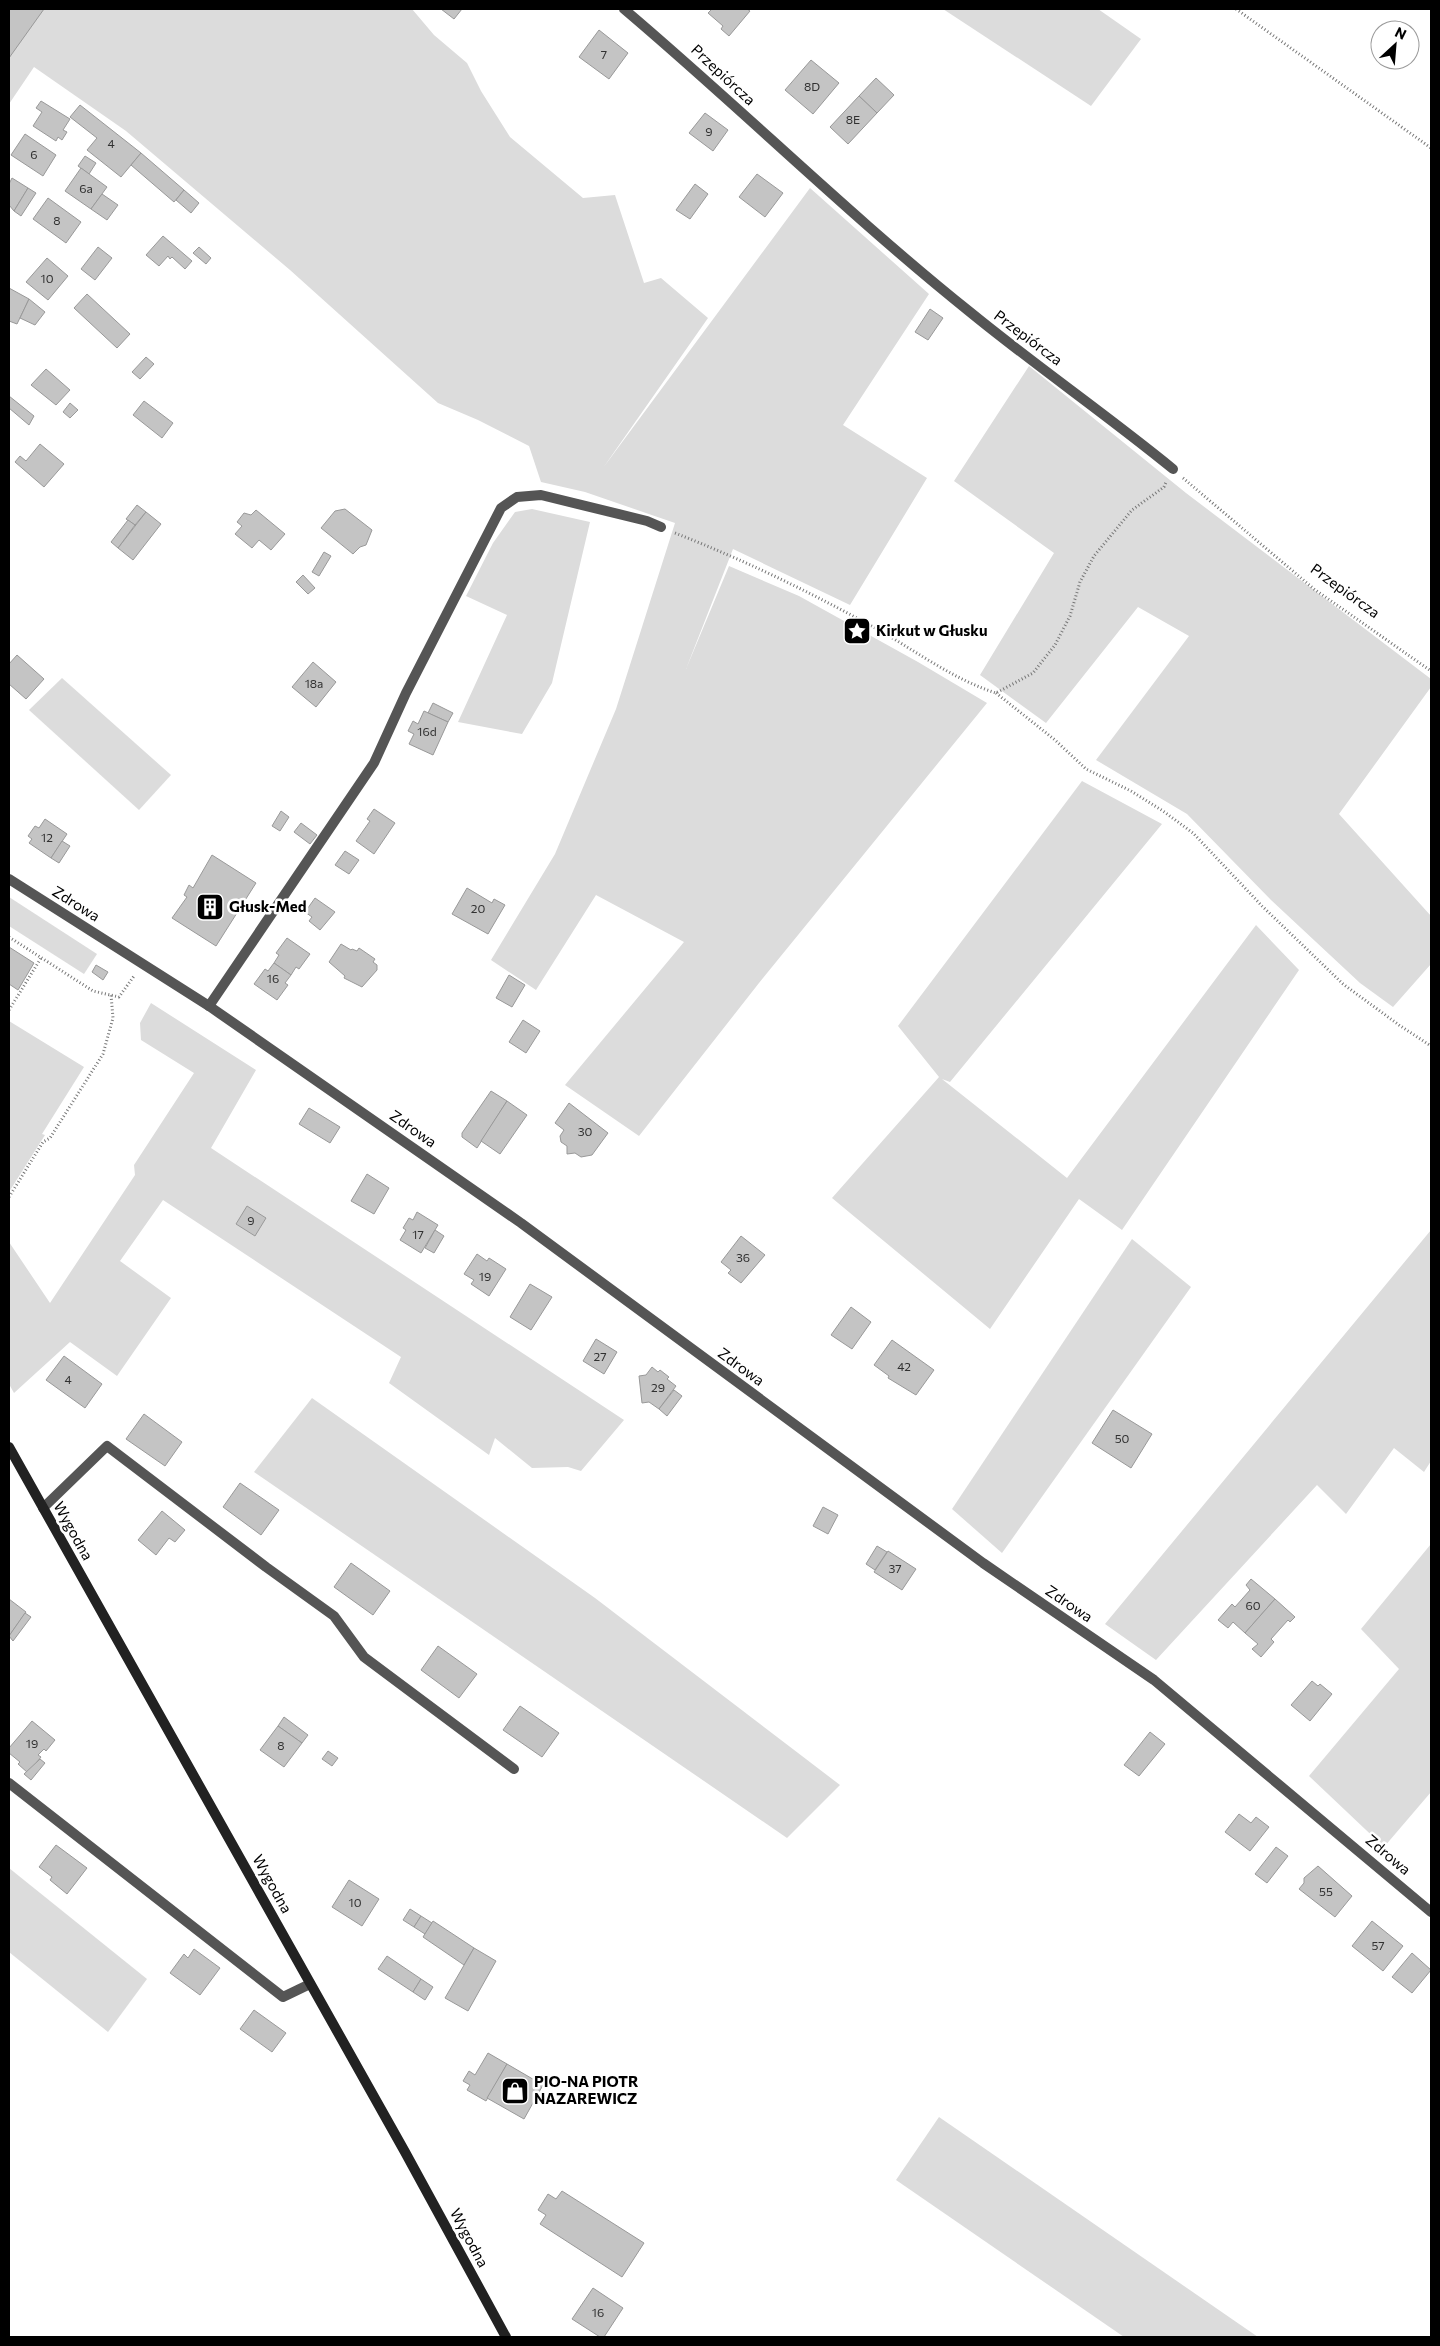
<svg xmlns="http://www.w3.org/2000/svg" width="1440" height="2346" viewBox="0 0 1440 2346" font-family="Commissioner,sans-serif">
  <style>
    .green { fill: #dcdcdc }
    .building { fill: #c4c4c4; stroke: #999 }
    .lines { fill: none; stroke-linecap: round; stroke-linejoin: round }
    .path { stroke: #777; stroke-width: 3; stroke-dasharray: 1 2.5; stroke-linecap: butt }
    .lane { stroke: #555; stroke-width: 10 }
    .street { stroke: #555; stroke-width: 10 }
    .secondary { stroke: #222; stroke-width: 10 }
    .labels { text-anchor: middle; stroke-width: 5; stroke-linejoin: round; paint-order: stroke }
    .number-label { font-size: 12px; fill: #313131 }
    .street-label { font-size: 15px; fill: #000; stroke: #fff }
    .poi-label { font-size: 15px; font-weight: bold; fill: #000; stroke: #fff; text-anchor: start }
  </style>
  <rect width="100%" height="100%" fill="#fff"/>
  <!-- green -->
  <g class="green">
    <path d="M9 9H412L434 35 467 63 481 91 510 137 583 198 615 195 644 283 661 278 708 318 603 468 810 188 929 294 843 425 927 478 850 605 733 549 686 669 729 566 799 596 918 662 987 703 759 983 639 1136 565 1085 684 942 596 895 536 990 491 960 555 854 616 709 675 523 585 492 541 482 529 446 478 420 438 403 290 270 126 131 34 67 9 104Z"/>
    <path d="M943 9H1098L1141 39 1091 106Z"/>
    <path d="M1029 366 1186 493 1431 679V687L1339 814 1431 916V964L1393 1007 1360 983 1271 900 1187 814 1096 760 1189 636 1138 607 1046 723 980 675 1054 553 954 481Z"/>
    <path d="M532 509 590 522 552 683 522 734 458 722 507 615 466 596 493 543 515 512Z"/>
    <path d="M62 678 171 775 139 810 29 710Z"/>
    <path d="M1082 781 1162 824 950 1082 942 1079 1067 1178 1256 925 1299 970 1122 1230 1079 1199 990 1329 832 1198 939 1077 898 1026Z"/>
    <path d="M9 897 97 954 84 974 9 926Z"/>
    <path d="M151 1003 256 1070 211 1148 624 1420 581 1471 568 1467 532 1468 495 1438 489 1455 389 1383 401 1357 163 1200 120 1261 171 1298 117 1376 70 1342 14 1393 9 1384V1242L50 1303 135 1175 134 1165 194 1073 141 1040 140 1023Z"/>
    <path d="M9 1021 84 1067 42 1134 45 1135 9 1192Z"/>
    <path d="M1431 1230V1461L1424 1472 1394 1448 1346 1514 1317 1485 1156 1660 1105 1624Z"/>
    <path d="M1132 1239 1191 1287 1002 1553 952 1509Z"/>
    <path d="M312 1398 595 1598 840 1785 787 1838 254 1472Z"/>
    <path d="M1431 1544V1792L1384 1847 1309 1776 1399 1669 1361 1629Z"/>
    <path d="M9 1868 147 1979 108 2032 9 1952Z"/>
    <path d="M939 2117 1258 2337H1124L896 2180Z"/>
  </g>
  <!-- building -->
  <g class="building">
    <path d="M9 9H44L9 58Z"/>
    <path d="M441 9H462L454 19Z"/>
    <path d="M712 9H747L750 11 729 36 721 29 723 26 708 13Z"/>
    <path d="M599 30 628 53 609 79 579 57Z"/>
    <path d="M811 60 839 83 813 114 785 90Z"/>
    <path d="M876 78 894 95 877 113 859 96Z"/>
    <path d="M859 96 877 113 848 144 830 127Z"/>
    <path d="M41 101 70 119 63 130 67 132 62 140 58 137 56 141 33 126 42 112 36 108Z"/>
    <path d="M80 105 141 153 121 177 87 150 97 138 70 117Z"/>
    <path d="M705 113 728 130 713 151 689 133Z"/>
    <path d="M25 134 56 155 43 176 11 155Z"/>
    <path d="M141 153 184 190 174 202 131 165Z"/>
    <path d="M85 156 96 163 89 174 78 166Z"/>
    <path d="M81 168 107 187 91 209 65 191Z"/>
    <path d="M757 174 783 193 765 217 739 197Z"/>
    <path d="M12 178 28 188 14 211 9 205V184Z"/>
    <path d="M695 184 708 194 690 219 676 210Z"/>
    <path d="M28 188 36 193 21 216 14 211Z"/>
    <path d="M184 190 199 203 191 213 176 200Z"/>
    <path d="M102 194 118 205 107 220 91 209Z"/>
    <path d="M48 198 81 222 66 243 33 219Z"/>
    <path d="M163 236 192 261 185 269 172 257 170 259 168 256 159 266 146 255Z"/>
    <path d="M98 247 112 258 95 280 81 269Z"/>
    <path d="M199 247 211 258 206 264 193 253Z"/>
    <path d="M47 258 68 276 48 300 26 282Z"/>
    <path d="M9 288 29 299 17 324 9 321Z"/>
    <path d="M87 294 130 334 117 348 74 308Z"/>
    <path d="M29 299 45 312 35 325 20 318Z"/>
    <path d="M930 309 943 318 928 340 915 332Z"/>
    <path d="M146 357 154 364 140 379 132 372Z"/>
    <path d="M46 369 70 390 56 405 31 385Z"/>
    <path d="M9 396 34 416 29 425 9 408Z"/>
    <path d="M144 401 173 423 162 438 133 415Z"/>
    <path d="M70 403 78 410 70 418 63 412Z"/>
    <path d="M40 444 64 464 44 487 15 462 20 456 26 461Z"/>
    <path d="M137 505 146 512 135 525 126 519Z"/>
    <path d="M345 509 372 530 366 545 360 547 353 554 321 528 335 511Z"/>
    <path d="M256 510 285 534 271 550 259 540 252 548 235 534 242 526 237 522 244 513 251 515Z"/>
    <path d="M146 512 161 524 133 560 118 548Z"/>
    <path d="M128 520 135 525 118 548 111 542Z"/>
    <path d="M324 552 331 556 319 576 312 572Z"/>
    <path d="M303 575 315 588 308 594 296 582Z"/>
    <path d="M17 655 44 679 26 699 9 684V664Z"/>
    <path d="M313 662 336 682 316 707 292 687Z"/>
    <path d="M433 703 453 713 448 722 428 713Z"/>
    <path d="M424 711 448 722 433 755 409 744 414 734 408 731 413 721 418 724Z"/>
    <path d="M374 809 395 823 374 854 356 841 370 821 367 819Z"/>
    <path d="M281 811 289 817 280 831 272 826Z"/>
    <path d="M45 819 67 834 51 858 29 843 32 839 28 836 35 826 39 828Z"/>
    <path d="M301 823 317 835 310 844 294 832Z"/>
    <path d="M62 841 70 846 59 863 51 858Z"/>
    <path d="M345 851 359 860 349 874 335 865Z"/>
    <path d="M212 855 256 883 216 946 172 918 187 897 184 895 189 885 193 888Z"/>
    <path d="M467 888 492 903 494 899 505 905 488 934 452 914Z"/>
    <path d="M315 898 335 912 320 930 309 921 312 917 305 912Z"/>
    <path d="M287 938 310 954 299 969 296 967 291 975 274 963 279 955 276 953Z"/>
    <path d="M341 944 351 950 352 949 357 951 359 948 375 959 373 962 377 965V970L362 987 344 978 345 976 329 962Z"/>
    <path d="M9 947 34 963 18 990 9 984Z"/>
    <path d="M274 963 291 975 285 983 288 985 277 1000 254 984 265 969 268 971Z"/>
    <path d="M96 965 108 972 103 980 92 972Z"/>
    <path d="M509 975 525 985 512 1007 496 998Z"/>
    <path d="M523 1020 540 1031 526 1053 509 1042Z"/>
    <path d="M491 1091 507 1101 477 1148 462 1137V1133Z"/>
    <path d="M507 1101 527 1115 500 1154 481 1141Z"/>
    <path d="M569 1103 608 1133 592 1155 581 1157 575 1153 567 1154V1146L561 1142 560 1136 564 1130 555 1123Z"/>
    <path d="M309 1108 340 1127 330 1143 299 1124Z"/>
    <path d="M367 1174 389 1188 374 1214 351 1201Z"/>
    <path d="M247 1206 266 1218 255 1236 236 1224Z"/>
    <path d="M417 1212 438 1225 421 1253 400 1240 406 1230 403 1228 409 1218 413 1220Z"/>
    <path d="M435 1230 444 1236 434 1253 425 1248Z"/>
    <path d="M741 1236 765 1255 741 1283 728 1273 731 1270 721 1262Z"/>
    <path d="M477 1254 487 1261 489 1258 506 1269 489 1296 471 1284 474 1280 464 1274Z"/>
    <path d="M530 1284 552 1297 531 1330 510 1317Z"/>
    <path d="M851 1307 871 1322 852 1349 831 1335Z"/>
    <path d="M596 1339 617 1352 604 1374 583 1361Z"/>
    <path d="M892 1340 934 1370 916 1395 888 1378 889 1376 874 1365Z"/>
    <path d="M64 1356 102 1384 85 1408 46 1380Z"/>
    <path d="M652 1367 658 1372 660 1370 669 1377 667 1379 676 1386 659 1409 649 1402 642 1403 639 1376 646 1375Z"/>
    <path d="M674 1390 682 1396 667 1416 659 1409Z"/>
    <path d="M1113 1410 1152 1434 1131 1468 1092 1443Z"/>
    <path d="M144 1414 182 1442 165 1466 126 1439Z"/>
    <path d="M240 1483 279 1510 261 1535 223 1507Z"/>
    <path d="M823 1507 838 1515 828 1534 813 1526Z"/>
    <path d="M162 1511 185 1530 175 1542 169 1538 156 1555 138 1540Z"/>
    <path d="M877 1546 887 1552 875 1570 866 1564Z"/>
    <path d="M888 1551 916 1569 902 1590 874 1572Z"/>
    <path d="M351 1563 390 1591 373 1615 334 1587Z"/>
    <path d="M1251 1579 1275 1599 1245 1633 1233 1622 1228 1628 1218 1620 1232 1604 1235 1607 1250 1590 1246 1585Z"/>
    <path d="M9 1599 26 1612 9 1636Z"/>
    <path d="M1275 1599 1295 1617 1290 1622 1288 1620 1271 1639 1274 1642 1261 1657 1252 1649 1258 1644 1245 1633Z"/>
    <path d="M25 1613 31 1617 13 1641 9 1636Z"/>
    <path d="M438 1646 477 1674 459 1698 421 1670Z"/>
    <path d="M1312 1681 1318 1686 1320 1684 1332 1694 1310 1721 1291 1705Z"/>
    <path d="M520 1706 559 1733 542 1757 503 1730Z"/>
    <path d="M284 1717 308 1735 302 1743 278 1726Z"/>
    <path d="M32 1721 55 1740 46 1751 44 1749 38 1755 41 1757 28 1773 18 1764 20 1762 9 1753V1748Z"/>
    <path d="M278 1726 302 1743 284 1767 260 1750Z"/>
    <path d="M1150 1732 1165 1744 1139 1776 1124 1765Z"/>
    <path d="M328 1751 338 1758 332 1766 322 1759Z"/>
    <path d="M40 1759 45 1763 31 1780 24 1774Z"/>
    <path d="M1239 1814 1251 1823 1256 1817 1269 1827 1250 1851 1225 1832Z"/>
    <path d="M56 1845 87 1868 67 1894 50 1880 52 1877 39 1867Z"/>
    <path d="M1276 1847 1288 1856 1267 1883 1255 1874Z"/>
    <path d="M1318 1866 1352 1896 1335 1917 1299 1889 1304 1883V1878Z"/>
    <path d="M349 1880 379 1899 362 1926 332 1907Z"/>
    <path d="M410 1909 421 1916 414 1927 403 1920Z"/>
    <path d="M421 1916 432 1923 425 1934 414 1927Z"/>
    <path d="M433 1921 474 1948 464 1965 423 1937Z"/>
    <path d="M1372 1921 1403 1946 1383 1971 1352 1946Z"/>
    <path d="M474 1948 496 1961 468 2011 445 1998Z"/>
    <path d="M194 1949 220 1968 200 1995 170 1973 184 1954 188 1958Z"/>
    <path d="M1412 1953 1431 1970 1412 1993 1392 1977Z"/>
    <path d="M387 1956 421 1979 413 1992 378 1969Z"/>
    <path d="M421 1979 433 1987 425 2000 413 1992Z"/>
    <path d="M254 2010 286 2033 272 2052 240 2029Z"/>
    <path d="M488 2053 507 2064 486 2101 467 2090 470 2085 463 2081 469 2071 475 2075Z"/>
    <path d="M507 2064 543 2085 524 2119 487 2098Z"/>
    <path d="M562 2191 644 2243 622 2277 540 2224 546 2215 538 2210 548 2194 556 2199Z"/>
    <path d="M593 2288 623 2308 604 2337H600L572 2319Z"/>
  </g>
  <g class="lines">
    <!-- path -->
    <g class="path">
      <path d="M1236 9 1431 148"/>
      <path d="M1183 478 1314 589 1431 671"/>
      <path d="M675 533C744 560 810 592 875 628 915 650 952 679 996 693L1033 673 1055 645 1070 616 1080 582 1094 556 1132 510 1164 487 1166 482"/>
      <path d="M996 693 1055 740 1086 769 1131 791 1163 811 1193 833 1262 906 1343 984 1399 1025 1431 1046"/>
      <path d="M9 937 93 991 119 997 134 976"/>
      <path d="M9 1010 41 958"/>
      <path d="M9 1197 43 1142 50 1138 103 1054 113 1018 111 995"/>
    </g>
    <!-- lane -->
    <g class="lane">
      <path d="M43 1508 107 1446 266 1567 334 1616 364 1657 514 1769"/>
      <path d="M9 1783 283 1997 310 1984"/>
    </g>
    <!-- street -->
    <g class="street">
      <path d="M624 9C741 108 850 216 970 312 1036 366 1107 415 1173 469"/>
      <path d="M9 879 209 1006 521 1223 983 1563 1154 1680 1431 1912"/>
      <path d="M209 1006 374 763 406 693 501 508 517 497 541 495 647 521 661 527"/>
    </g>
    <!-- secondary -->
    <path class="secondary" d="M9 1447 405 2152 506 2337"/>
  </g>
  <!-- icons -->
  <defs>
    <g id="sight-square" transform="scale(1.4375)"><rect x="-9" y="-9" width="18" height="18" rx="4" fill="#000" stroke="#fff"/><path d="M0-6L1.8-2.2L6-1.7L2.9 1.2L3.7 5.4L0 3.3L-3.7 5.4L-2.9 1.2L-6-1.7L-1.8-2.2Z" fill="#fff"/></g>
    <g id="building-square" transform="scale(1.4375)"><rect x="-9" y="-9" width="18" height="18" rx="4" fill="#000" stroke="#fff"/><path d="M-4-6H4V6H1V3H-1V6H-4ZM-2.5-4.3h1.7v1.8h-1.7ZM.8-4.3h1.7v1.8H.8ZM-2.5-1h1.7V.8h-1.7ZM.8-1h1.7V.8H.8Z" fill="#fff"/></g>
    <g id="shop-square" transform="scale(1.4375)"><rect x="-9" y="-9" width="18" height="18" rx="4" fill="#000" stroke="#fff"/><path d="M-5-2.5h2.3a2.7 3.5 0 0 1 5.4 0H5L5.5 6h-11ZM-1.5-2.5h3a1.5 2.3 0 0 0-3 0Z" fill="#fff"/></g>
  </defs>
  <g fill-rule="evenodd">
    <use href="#sight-square" x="857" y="631"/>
    <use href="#building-square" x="210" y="907"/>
    <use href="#shop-square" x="515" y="2091"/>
  </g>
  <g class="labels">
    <!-- number labels -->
    <g class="number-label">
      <text x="604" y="59">7</text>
      <text x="812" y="91">8D</text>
      <text x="853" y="124">8E</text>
      <text x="709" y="136">9</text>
      <text x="111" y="148">4</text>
      <text x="34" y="159">6</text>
      <text x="86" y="193">6a</text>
      <text x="57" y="225">8</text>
      <text x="47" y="283">10</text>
      <text x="314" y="688">18a</text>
      <text x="427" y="736">16d</text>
      <text x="47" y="842">12</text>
      <text x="478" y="913">20</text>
      <text x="273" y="983">16</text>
      <text x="585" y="1136">30</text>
      <text x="251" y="1225">9</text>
      <text x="418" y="1239">17</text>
      <text x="743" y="1262">36</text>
      <text x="485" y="1281">19</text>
      <text x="600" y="1361">27</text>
      <text x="904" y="1371">42</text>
      <text x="68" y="1384">4</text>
      <text x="658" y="1392">29</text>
      <text x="1122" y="1443">50</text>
      <text x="895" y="1573">37</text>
      <text x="1253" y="1610">60</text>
      <text x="32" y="1748">19</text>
      <text x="281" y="1750">8</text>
      <text x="1326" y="1896">55</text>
      <text x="355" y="1907">10</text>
      <text x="1378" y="1950">57</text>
      <text x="598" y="2317">16</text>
    </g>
    <!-- street labels -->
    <g class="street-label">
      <text transform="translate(723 75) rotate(43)" y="5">Przepiórcza</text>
      <text transform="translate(1028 338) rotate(37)" y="5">Przepiórcza</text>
      <text transform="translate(1345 591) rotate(36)" y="5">Przepiórcza</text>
      <text transform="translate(76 904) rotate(32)" y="5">Zdrowa</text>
      <text transform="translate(413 1129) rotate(35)" y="5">Zdrowa</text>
      <text transform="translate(741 1367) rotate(36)" y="5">Zdrowa</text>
      <text transform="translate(73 1531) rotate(61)" y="5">Wygodna</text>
      <text transform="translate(1069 1604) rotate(34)" y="5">Zdrowa</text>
      <text transform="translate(1388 1855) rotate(40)" y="5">Zdrowa</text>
      <text transform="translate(272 1884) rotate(61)" y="5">Wygodna</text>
      <text transform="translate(469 2238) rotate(62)" y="5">Wygodna</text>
    </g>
    <!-- poi labels -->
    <g class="poi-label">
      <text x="876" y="636">Kirkut w Głusku</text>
      <text x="229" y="912">Głusk-Med</text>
      <text x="534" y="2087">PIO-NA PIOTR<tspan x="534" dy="17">NAZAREWICZ</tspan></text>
    </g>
  </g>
  <!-- border -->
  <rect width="1440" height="2346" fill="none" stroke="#000000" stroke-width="20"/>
  <!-- north arrow -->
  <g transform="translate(1395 45) rotate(26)"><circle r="24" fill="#ffffff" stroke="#999999"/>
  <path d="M0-4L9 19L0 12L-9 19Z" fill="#000000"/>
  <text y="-8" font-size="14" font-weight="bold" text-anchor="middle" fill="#000000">N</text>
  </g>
</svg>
